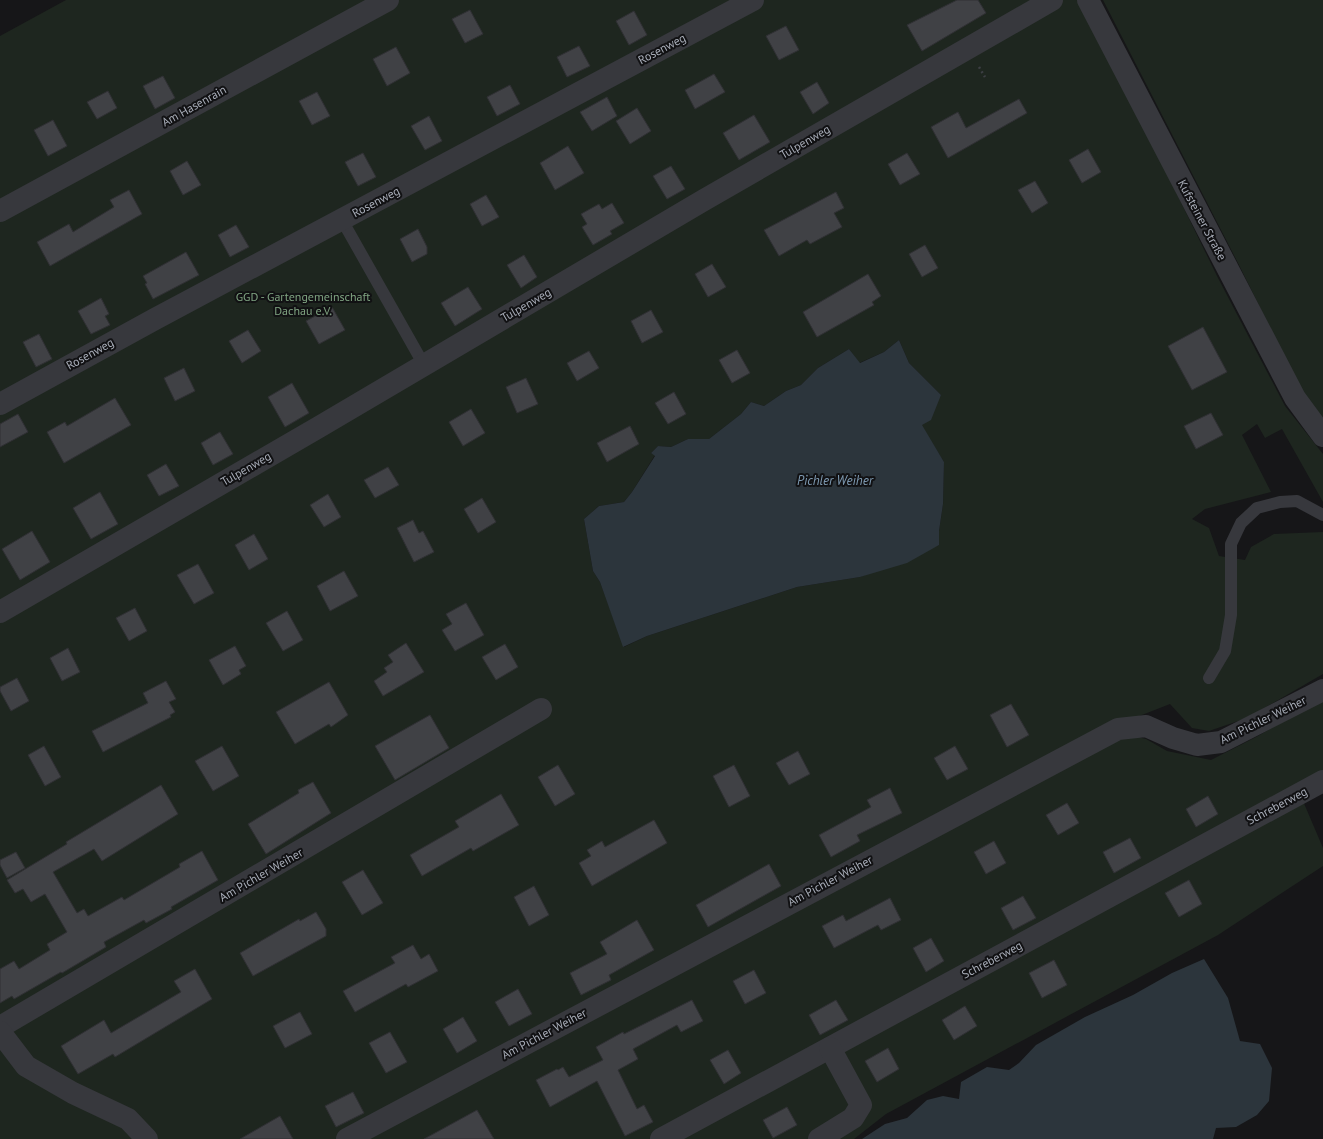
<svg xmlns="http://www.w3.org/2000/svg" width="1323" height="1139" viewBox="0 0 1323 1139" font-family="'PT Sans',sans-serif">
  <style>
    .green { fill: #1e261f; fill-rule: evenodd }
    .water { fill: #2c353c }
    .building { fill: #404145; stroke: #303034 }
    .lines { fill: none; stroke-linecap: round; stroke-linejoin: round }
    .path { stroke: #3d3f44; stroke-width: 2.5; stroke-dasharray: 2 3; stroke-linecap: butt }
    .lane { stroke: #37383d; stroke-width: 12 }
    .street { stroke: #37383d; stroke-width: 22 }
    .labels { text-anchor: middle; stroke-width: 4; stroke-linejoin: round; paint-order: stroke }
    .street-label { font-size: 12px; fill: #a8adb8; stroke: #111113 }
    .park-label { font-size: 12px; fill: #7fa381; stroke: #111113 }
    .water-label { font-size: 13px; font-style: italic; fill: #7f9bb3; stroke: #111113 }
  </style>
  <rect width="100%" height="100%" fill="#161618"/>
  <!-- green -->
  <g class="green">
    <path d="M66 0H1082L1218 278 1285 406 1323 454V502L1282 429 1265 438 1257 424 1242 435 1271 492 1205 509 1192 519 1209 528 1219 556 1245 560 1251 547 1274 534 1323 532V674L1247 718 1209 731 1192 728 1170 704 1106 729 1146 739 1167 751 1211 760 1258 736 1323 698V780L1300 794 1323 848V866L1218 935 886 1114 854 1139H0V36ZM899 340 909 363 941 395 921 425 944 462 943 504 939 531V545L860 577 797 587 647 636 624 647 600 582 593 571 584 519 599 506 624 502 632 492 655 455 651 453 658 446 671 447 688 439H709L741 414 751 402 764 406 786 391 801 385 818 368 849 349 859 363 884 352Z"/>
    <path d="M1103 0H1323V420L1302 392 1238 263Z"/>
  </g>
  <!-- water -->
  <g class="water">
    <path d="M899 340 909 363 941 395 931 420 922 425 944 462 943 504 939 531V545L907 563 860 577 797 587 647 636 623 647 600 582 593 571 584 519 599 506 624 502 632 492 655 456 651 453 658 446 671 447 688 439H709L741 414 751 402 764 406 786 391 801 385 818 368 849 349 860 363 884 352Z"/>
    <path d="M1204 959 1228 998 1240 1041 1260 1044 1272 1068 1269 1101 1257 1115 1236 1127 1216 1128 1213 1139H862L885 1124 907 1118 927 1100 943 1096 959 1099 961 1082 987 1067 1009 1070 1019 1063 1036 1045 1085 1017 1133 995 1172 973Z"/>
  </g>
  <!-- building -->
  <g class="building">
    <path d="M957 0H978L986 13 922 51 907 25Z"/>
    <path d="M470 10 483 34 465 43 452 19Z"/>
    <path d="M634 11 647 35 629 45 616 21Z"/>
    <path d="M786 26 799 50 779 60 766 36Z"/>
    <path d="M579 46 590 66 567 77 557 57Z"/>
    <path d="M396 47 410 73 387 86 373 59Z"/>
    <path d="M714 74 725 92 695 109 685 90Z"/>
    <path d="M163 76 175 98 155 109 143 86Z"/>
    <path d="M817 82 829 103 813 114 800 92Z"/>
    <path d="M510 85 520 104 497 116 487 97Z"/>
    <path d="M108 91 117 108 97 119 87 102Z"/>
    <path d="M317 92 330 116 312 125 299 101Z"/>
    <path d="M607 97 617 116 592 131 580 112Z"/>
    <path d="M1019 99 1027 113 948 158 931 127 958 112 966 128Z"/>
    <path d="M637 108 651 131 630 144 616 121Z"/>
    <path d="M754 115 770 142 739 160 723 133Z"/>
    <path d="M429 116 442 141 425 150 411 126Z"/>
    <path d="M53 120 67 146 48 156 34 130Z"/>
    <path d="M568 146 584 173 555 190 540 163Z"/>
    <path d="M1088 149 1101 172 1082 183 1069 160Z"/>
    <path d="M363 153 376 177 358 186 345 162Z"/>
    <path d="M907 153 920 174 900 185 888 164Z"/>
    <path d="M187 161 201 185 183 195 170 171Z"/>
    <path d="M671 166 685 189 667 199 653 176Z"/>
    <path d="M1035 181 1048 203 1032 213 1018 190Z"/>
    <path d="M129 190 142 214 50 266 37 242 69 224 73 232 114 207 110 200Z"/>
    <path d="M836 192 844 208 834 213 842 227 810 244 807 240 779 256 764 230Z"/>
    <path d="M486 195 499 217 482 226 470 204Z"/>
    <path d="M612 203 624 223 610 231 612 234 593 245 582 227 587 224 581 214 599 204 602 209Z"/>
    <path d="M236 225 249 247 230 257 218 235Z"/>
    <path d="M418 229 427 247V254L412 262 400 239Z"/>
    <path d="M925 245 938 268 922 277 909 254Z"/>
    <path d="M186 252 199 275 153 299 145 284 147 283 143 276Z"/>
    <path d="M524 255 537 277 521 288 507 265Z"/>
    <path d="M712 264 726 287 708 297 695 274Z"/>
    <path d="M868 274 881 296 872 302 874 305 817 337 803 312Z"/>
    <path d="M468 287 482 309 455 326 441 303Z"/>
    <path d="M101 298 109 314 105 316 110 325 91 334 78 311Z"/>
    <path d="M332 307 345 330 319 344 306 321Z"/>
    <path d="M651 310 663 332 642 343 631 321Z"/>
    <path d="M1203 327 1227 372 1192 390 1168 346Z"/>
    <path d="M248 330 261 351 242 363 229 341Z"/>
    <path d="M39 334 52 359 36 367 23 342Z"/>
    <path d="M737 350 750 373 732 383 719 360Z"/>
    <path d="M589 351 599 368 577 381 567 363Z"/>
    <path d="M184 368 195 391 175 401 164 378Z"/>
    <path d="M526 378 538 404 517 413 506 387Z"/>
    <path d="M292 383 309 413 285 427 268 397Z"/>
    <path d="M674 392 686 414 668 424 655 403Z"/>
    <path d="M115 398 131 425 64 463 47 432 65 422 67 426Z"/>
    <path d="M471 409 485 433 463 446 449 422Z"/>
    <path d="M1211 413 1223 435 1196 449 1184 426Z"/>
    <path d="M18 414 28 432 0 447V424Z"/>
    <path d="M630 426 639 444 607 462 597 443Z"/>
    <path d="M220 432 233 454 213 465 201 443Z"/>
    <path d="M166 464 179 486 159 496 147 475Z"/>
    <path d="M388 467 399 485 375 498 364 480Z"/>
    <path d="M100 492 118 524 91 539 73 508Z"/>
    <path d="M328 494 341 517 324 527 310 505Z"/>
    <path d="M482 498 496 522 478 533 464 509Z"/>
    <path d="M413 520 419 533 423 531 434 552 414 562 397 528Z"/>
    <path d="M32 531 50 562 20 580 2 549Z"/>
    <path d="M254 534 268 559 249 570 235 545Z"/>
    <path d="M198 564 214 593 194 604 177 575Z"/>
    <path d="M344 571 358 596 330 611 317 586Z"/>
    <path d="M466 603 484 635 455 651 442 630 452 624 446 614Z"/>
    <path d="M135 608 147 631 129 641 116 618Z"/>
    <path d="M287 611 303 640 283 651 266 623Z"/>
    <path d="M406 643 424 672 383 696 374 681 387 672 384 668 393 662 388 655Z"/>
    <path d="M505 644 518 667 496 680 482 657Z"/>
    <path d="M235 646 246 666 239 670 241 674 223 685 209 660Z"/>
    <path d="M68 648 80 672 62 681 50 658Z"/>
    <path d="M17 678 29 701 11 711 0 691V687Z"/>
    <path d="M166 681 176 699 169 702 175 712 170 715 171 717 103 752 92 731 148 703 143 693Z"/>
    <path d="M329 682 348 715 331 727 329 724 295 744 276 712Z"/>
    <path d="M1011 704 1029 735 1007 747 990 715Z"/>
    <path d="M430 715 449 748 395 780 375 746Z"/>
    <path d="M44 746 61 777 45 786 28 755Z"/>
    <path d="M222 746 239 776 213 791 195 761Z"/>
    <path d="M955 746 968 769 947 780 934 758Z"/>
    <path d="M798 751 810 774 789 785 776 763Z"/>
    <path d="M558 765 575 794 555 806 538 777Z"/>
    <path d="M734 765 750 796 729 807 713 776Z"/>
    <path d="M313 782 331 813 266 854 248 824 299 793 298 790Z"/>
    <path d="M161 785 178 814 102 861 94 849 53 872 77 913 84 909 88 916 122 897 124 900 180 867 179 864 202 851 218 880 171 907 172 909 146 923 144 920 104 942 106 947 62 973 61 972 14 999 12 996 0 1003V969L14 961 19 969 50 950 47 944 67 932 45 894 31 902 23 889 15 893 7 880 67 844 66 842Z"/>
    <path d="M890 788 902 813 857 835 860 841 831 857 819 835 871 807 867 800Z"/>
    <path d="M501 794 519 825 473 851 471 848 422 876 410 855 459 827 455 821Z"/>
    <path d="M1208 796 1218 814 1196 827 1186 809Z"/>
    <path d="M1067 803 1079 823 1058 835 1046 815Z"/>
    <path d="M654 820 667 843 592 886 579 863 591 856 587 850 602 841 605 847Z"/>
    <path d="M1130 838 1141 858 1114 873 1103 852Z"/>
    <path d="M994 841 1006 863 986 874 974 852Z"/>
    <path d="M16 852 25 868 7 878 0 865V860Z"/>
    <path d="M769 864 781 886 708 927 696 905Z"/>
    <path d="M363 870 383 903 362 915 342 882Z"/>
    <path d="M1189 880 1202 904 1179 917 1165 893Z"/>
    <path d="M534 886 549 915 529 926 514 897Z"/>
    <path d="M1023 896 1036 918 1013 930 1001 908Z"/>
    <path d="M890 898 901 920 881 930 878 925 834 948 822 926 843 915 846 921Z"/>
    <path d="M316 912 326 929V936L253 976 240 953 299 919 300 921Z"/>
    <path d="M637 920 654 950 609 975 611 980 581 995 570 973 607 954 600 942Z"/>
    <path d="M931 938 944 961 926 972 913 948Z"/>
    <path d="M413 945 421 959 429 954 438 971 408 987 406 984 355 1012 343 991 395 963 391 957Z"/>
    <path d="M1054 960 1067 985 1042 998 1029 973Z"/>
    <path d="M195 969 212 999 115 1057 113 1054 78 1074 61 1046 104 1020 111 1033 181 992 174 981Z"/>
    <path d="M754 970 766 993 745 1004 733 981Z"/>
    <path d="M518 989 532 1014 509 1026 495 1002Z"/>
    <path d="M692 1000 703 1021 681 1032 677 1025 633 1049 638 1059 618 1070 637 1109 644 1105 653 1122 625 1136 597 1081 550 1107 536 1080 557 1069 558 1070 563 1067 569 1077 603 1060 596 1047 623 1032 624 1034Z"/>
    <path d="M836 1000 848 1020 820 1035 809 1015Z"/>
    <path d="M965 1006 977 1026 954 1040 942 1020Z"/>
    <path d="M300 1012 312 1034 285 1048 273 1026Z"/>
    <path d="M463 1017 477 1041 457 1053 443 1029Z"/>
    <path d="M390 1032 407 1062 386 1073 369 1043Z"/>
    <path d="M888 1048 899 1069 877 1082 865 1061Z"/>
    <path d="M728 1050 741 1073 724 1084 710 1060Z"/>
    <path d="M353 1092 364 1113 336 1127 325 1106Z"/>
    <path d="M787 1107 797 1125 773 1138 763 1120Z"/>
    <path d="M477 1110 494 1139H424Z"/>
    <path d="M280 1116 293 1139H240Z"/>
  </g>
  <g class="lines">
    <!-- path -->
    <path class="path" d="M979 67 985 77"/>
    <!-- lane -->
    <g class="lane">
      <path d="M342 220 424 365"/>
      <path d="M1209 678 1225 651 1231 615V544L1241 523 1257 508 1280 502 1297 501 1323 515"/>
    </g>
    <!-- street -->
    <g class="street">
      <path d="M1088 0 1295 398 1323 436"/>
      <path d="M0 211 388 0"/>
      <path d="M0 404 155 319 753 0"/>
      <path d="M0 612 319 427 704 200 1052 0"/>
      <path d="M0 1027 541 709"/>
      <path d="M0 1032 26 1066 73 1093 128 1119 147 1139"/>
      <path d="M347 1139 1118 729 1146 726 1173 738 1197 745 1221 742 1323 690"/>
      <path d="M661 1139 1323 781"/>
      <path d="M819 1139 853 1118 861 1105 830 1048"/>
    </g>
  </g>
  <g class="labels">
    <!-- street labels -->
    <g class="street-label">
      <text transform="translate(662 49) rotate(-28)" y="4">Rosenweg</text>
      <text transform="translate(194 106) rotate(-29)" y="4">Am Hasenrain</text>
      <text transform="translate(805 142) rotate(-30)" y="4">Tulpenweg</text>
      <text transform="translate(376 202) rotate(-28)" y="4">Rosenweg</text>
      <text transform="translate(1202 220) rotate(62)" y="4">Kufsteiner Straße</text>
      <text transform="translate(526 305) rotate(-30)" y="4">Tulpenweg</text>
      <text transform="translate(90 354) rotate(-29)" y="4">Rosenweg</text>
      <text transform="translate(246 469) rotate(-30)" y="4">Tulpenweg</text>
      <text transform="translate(1263 720) rotate(-26)" y="4">Am Pichler Weiher</text>
      <text transform="translate(1277 806) rotate(-28)" y="4">Schreberweg</text>
      <text transform="translate(261 875) rotate(-30)" y="4">Am Pichler Weiher</text>
      <text transform="translate(830 881) rotate(-28)" y="4">Am Pichler Weiher</text>
      <text transform="translate(992 960) rotate(-28)" y="4">Schreberweg</text>
      <text transform="translate(544 1034) rotate(-28)" y="4">Am Pichler Weiher</text>
    </g>
    <!-- park labels -->
    <g class="park-label">
      <text x="303" y="301">GGD - Gartengemeinschaft<tspan x="303" dy="14">Dachau e.V.</tspan></text>
    </g>
    <!-- water labels -->
    <g class="water-label">
      <text x="835" y="485">Pichler Weiher</text>
    </g>
  </g>
</svg>
